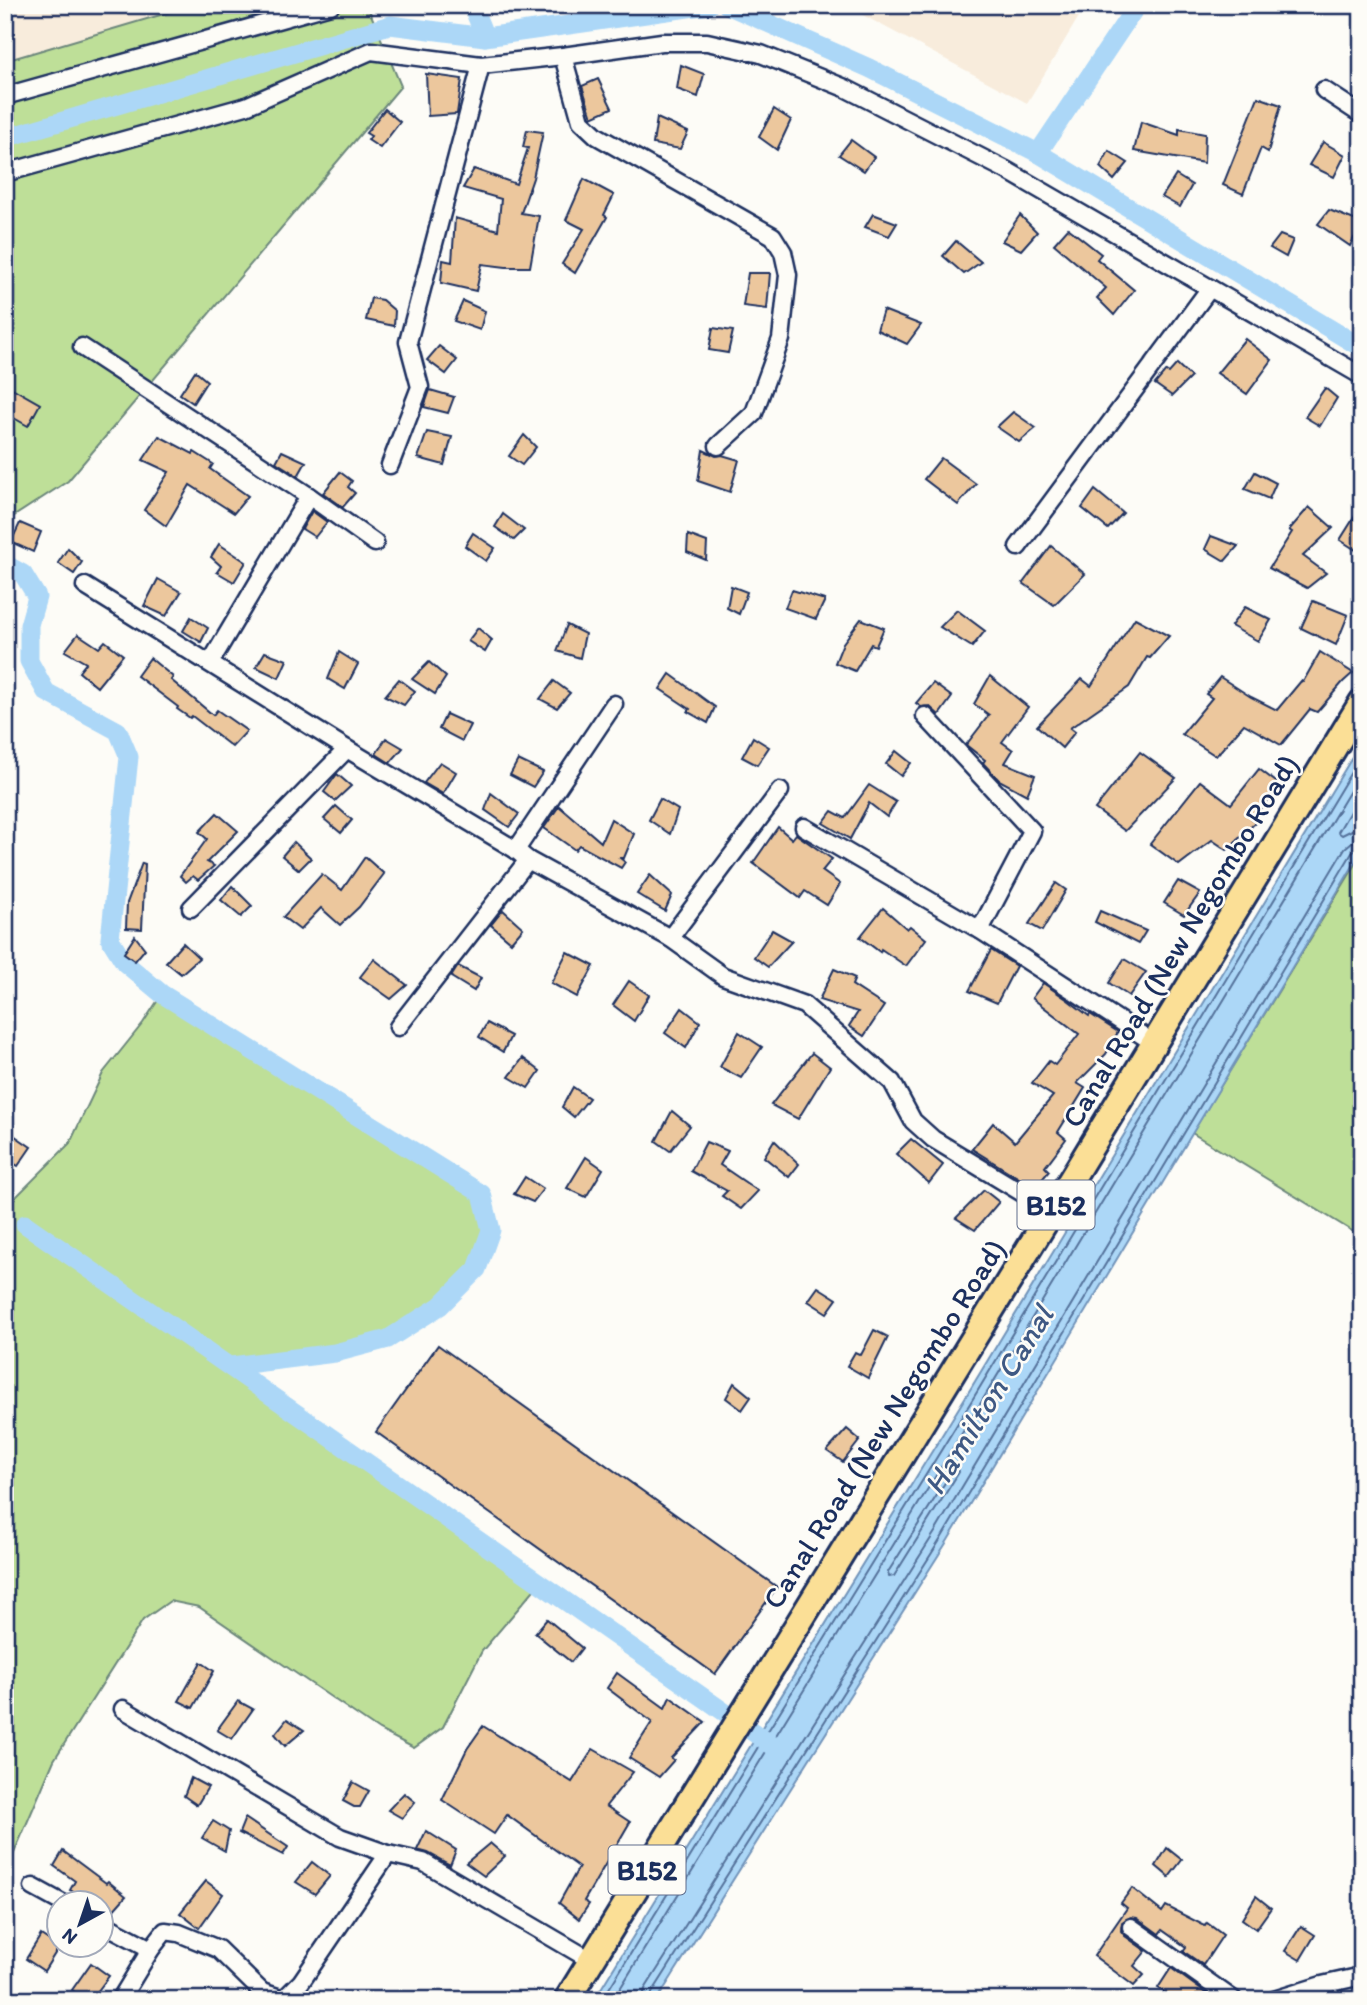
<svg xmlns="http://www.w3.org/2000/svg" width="1367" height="2005" viewBox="0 0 1367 2005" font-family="Itim,sans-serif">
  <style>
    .built { fill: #f8ecdc }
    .green { fill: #bedf98; stroke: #6c877b; stroke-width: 2 }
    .water { fill: #acd7f7; stroke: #7294ba; stroke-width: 2 }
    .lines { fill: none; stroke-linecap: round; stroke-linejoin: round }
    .shore { stroke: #55729b; stroke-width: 2 }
    .canal { stroke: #acd7f7; stroke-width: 19 }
    .building { fill: #ecc79d; stroke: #1b2f5e; stroke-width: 2 }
    .minor-casing { stroke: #1b2f5e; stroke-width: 21 }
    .primary-casing { stroke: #1b2f5e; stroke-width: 30 }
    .minor { stroke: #fdfcf7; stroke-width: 16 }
    .primary { stroke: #fbdf96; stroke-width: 24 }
    .labels { text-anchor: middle; stroke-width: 5; stroke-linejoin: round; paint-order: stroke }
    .shield { fill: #fdfcf7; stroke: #5f6c8c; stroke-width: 2 }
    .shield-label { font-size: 28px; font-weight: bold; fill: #1b2f5e }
    .street-label { font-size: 30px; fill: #1b2f5e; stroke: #fdfcf7 }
    .water-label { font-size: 32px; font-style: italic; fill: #3f5984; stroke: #fdfcf7 }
  </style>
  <rect width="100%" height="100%" fill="#fdfcf7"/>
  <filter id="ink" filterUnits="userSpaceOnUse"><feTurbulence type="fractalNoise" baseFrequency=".0143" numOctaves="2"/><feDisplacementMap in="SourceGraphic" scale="14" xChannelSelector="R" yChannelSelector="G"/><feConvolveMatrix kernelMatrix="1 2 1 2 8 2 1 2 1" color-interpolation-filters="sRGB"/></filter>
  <g filter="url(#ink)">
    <!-- built -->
    <g class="built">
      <path d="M5 5H194L5 61Z"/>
      <path d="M844 5H1086L1027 103Z"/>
    </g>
    <!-- green -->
    <g class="green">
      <path d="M194 5H367L401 86 68 481 5 522V61Z"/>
      <path d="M1362 854V1237L1192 1133Z"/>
      <path d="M162 994 482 1194 491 1230 477 1269 440 1306 388 1339 335 1353 232 1367 539 1584 482 1651 443 1727 414 1748 379 1730 199 1607 170 1601 143 1620 54 1760 5 1874V1204L13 1200 70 1143 103 1073 143 1023Z"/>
    </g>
    <!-- water -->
    <path class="water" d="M1362 741V851L948 1540 657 2000H594L971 1388Z"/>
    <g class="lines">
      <!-- shore -->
      <g class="shore">
        <path d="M1362 791 1338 832 1342 835 1352 830 1362 829"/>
        <path d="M955 1467 958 1468 959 1472 894 1576 889 1577 888 1572Z"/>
        <path d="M602 2000 977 1392 1362 754"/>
        <path d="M613 2000 985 1396 1362 771"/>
        <path d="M642 2000 645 1989 935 1532 1345 848 1352 842 1362 840"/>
        <path d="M651 2000 652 1993 942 1537 1352 853 1357 849H1362"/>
      </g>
      <!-- canal -->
      <g class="canal">
        <path d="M472 5 485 37"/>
        <path d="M727 5 869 68 1038 153 1362 348"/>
        <path d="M5 138 390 25 485 37 709 5"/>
        <path d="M1038 153 1137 5"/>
        <path d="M5 564 23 574 37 597 29 625V661L46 692 118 731 129 757 110 939 125 963 162 994 482 1194 491 1230 477 1269 440 1306 388 1339 335 1353 231 1366"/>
        <path d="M25 1224 773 1746"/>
      </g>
    </g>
    <!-- building -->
    <g class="building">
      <path d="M681 65 704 74 698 97 677 89Z"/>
      <path d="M426 74 462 79 457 114 428 116Z"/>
      <path d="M598 79 612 108 592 117 582 86Z"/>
      <path d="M1258 97 1281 105 1268 152 1261 148 1243 194 1223 185Z"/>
      <path d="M385 109 400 122 380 148 368 140 371 136 366 133Z"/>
      <path d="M774 109 791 120 777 150 759 137Z"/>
      <path d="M657 118 688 132 680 149 653 144Z"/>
      <path d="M1141 122 1179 135V129L1205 134 1204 163 1134 151Z"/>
      <path d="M527 130 543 132 533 178 521 213 539 216 530 267H506L482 264 476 291 441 283 443 260 452 262 455 218 498 230 501 199 463 188 474 169 516 184 528 148 523 147Z"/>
      <path d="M851 140 874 157 864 171 839 155Z"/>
      <path d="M1323 142 1345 155 1334 177 1309 165Z"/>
      <path d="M1109 151 1128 163 1114 180 1100 167Z"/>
      <path d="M1176 175 1192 185 1180 207 1162 197Z"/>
      <path d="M584 179 614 195 604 215 607 217 575 273 562 264 584 229 566 220Z"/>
      <path d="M1329 210 1362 223 1350 246 1318 224Z"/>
      <path d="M873 214 897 223 889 236 865 227Z"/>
      <path d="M1020 215 1037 232 1021 250 1002 241Z"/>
      <path d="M1068 228 1101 254 1097 259 1134 290 1114 315 1097 298 1106 288 1054 244Z"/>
      <path d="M1280 235 1293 240 1286 257 1270 248Z"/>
      <path d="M956 241 981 262 964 274 943 256Z"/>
      <path d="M748 273H770L767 309 743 306Z"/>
      <path d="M371 298 382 300 395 311 394 326 366 320Z"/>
      <path d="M463 301 485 311 480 330 454 321Z"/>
      <path d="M883 310 921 325 907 344 877 330Z"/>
      <path d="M713 328 733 331 728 353 709 350Z"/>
      <path d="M1245 339 1272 360 1247 394 1217 373Z"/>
      <path d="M439 346 457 360 446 374 427 360Z"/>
      <path d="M1177 364 1191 377 1172 396 1155 384 1166 371 1169 373Z"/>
      <path d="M195 371 207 381 193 403 180 394Z"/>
      <path d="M5 384 40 404 28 426 5 413Z"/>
      <path d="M1325 388 1337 398 1320 426 1305 417Z"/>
      <path d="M430 390 454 397 448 413 424 407Z"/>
      <path d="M1013 412 1036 428 1019 442 997 427Z"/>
      <path d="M427 432 452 437 444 465 418 458Z"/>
      <path d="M524 435 536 447 522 465 509 456Z"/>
      <path d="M159 436 193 454 194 452 213 464 210 469 248 496 234 513 190 485 166 526 144 510 169 472 143 460Z"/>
      <path d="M703 450 716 456 722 455 739 460 730 492 698 481Z"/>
      <path d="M282 451 306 462 298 476 276 462Z"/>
      <path d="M941 458 976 484 958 505 924 479Z"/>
      <path d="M340 472 352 481 348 487 355 493 343 507 323 493Z"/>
      <path d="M1255 472 1276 483 1269 499 1245 489Z"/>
      <path d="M1095 490 1123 513 1108 529 1082 508Z"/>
      <path d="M1362 505V554L1340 540Z"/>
      <path d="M1309 507 1333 528 1303 556 1326 573 1307 588 1269 568 1292 532 1289 530Z"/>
      <path d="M312 511 327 522 315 537 302 529Z"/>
      <path d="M503 514 524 530 514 540 495 527Z"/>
      <path d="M20 523 41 532 33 552 11 542Z"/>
      <path d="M473 533 495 548 486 561 465 546Z"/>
      <path d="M688 535 707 542 706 560 687 552Z"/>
      <path d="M1211 536 1238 546 1225 561 1205 549Z"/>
      <path d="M219 544 246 562 234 582 217 572 221 566 211 557Z"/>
      <path d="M1051 546 1085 574 1054 605 1023 583Z"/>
      <path d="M68 548 82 562 74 574 58 563Z"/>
      <path d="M158 579 181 592 166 616 144 606Z"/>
      <path d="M731 586 747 592 739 614 727 608Z"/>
      <path d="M792 590 825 600 816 619 785 608Z"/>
      <path d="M1313 601 1348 615 1336 645 1301 628Z"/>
      <path d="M1245 607 1271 620 1258 641 1231 626Z"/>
      <path d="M957 610 985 631 972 647 940 627Z"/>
      <path d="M191 617 208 628 201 642 183 631Z"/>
      <path d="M1135 618 1169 636 1150 658 1147 657 1129 687 1070 728 1075 732 1062 748 1037 726 1082 679 1091 686Z"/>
      <path d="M861 619 884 628 876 646 871 644 855 671 835 663 843 643Z"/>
      <path d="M567 625 585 634 580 658 557 651Z"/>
      <path d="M478 628 492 640 485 652 468 641Z"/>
      <path d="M78 634 99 648 105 641 123 655 97 687 79 672 86 663 65 651Z"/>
      <path d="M265 652 287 660 279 678 256 667Z"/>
      <path d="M339 652 358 664 345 689 328 679Z"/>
      <path d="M1320 652 1353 673 1343 682 1317 712 1310 709 1281 745 1244 724 1216 756 1182 734 1212 698 1206 694 1220 677 1251 697 1277 710 1301 681 1303 682Z"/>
      <path d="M150 658 173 677 171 680 213 715 217 710 247 731 232 747 192 716 190 718 177 709 178 707 137 676Z"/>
      <path d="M429 662 446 677 435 694 412 679Z"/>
      <path d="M670 674 715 707 708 723 688 712 690 709 660 689Z"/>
      <path d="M990 676 1028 707 1002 742 1013 750 1005 763 1035 775 1027 795 999 780 983 763 985 760 966 745 989 715 974 704Z"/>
      <path d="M399 679 415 691 404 705 385 696Z"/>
      <path d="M554 681 570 693 557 708 540 699Z"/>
      <path d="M933 683 952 697 939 715 929 706 921 707 916 703Z"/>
      <path d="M446 714 470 725 462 741 439 729Z"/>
      <path d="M753 737 769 747 757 765 742 757Z"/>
      <path d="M386 738 403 748 390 763 376 754Z"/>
      <path d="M896 751 911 763 901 776 886 764Z"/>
      <path d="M1140 752 1176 778 1125 831 1095 809Z"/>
      <path d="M518 760 543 772 533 787 510 775Z"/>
      <path d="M440 762 456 772 443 794 424 783Z"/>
      <path d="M1259 769 1280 785 1252 819 1256 822 1227 850 1212 840 1179 865 1150 844 1200 781 1231 804Z"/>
      <path d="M337 774 351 786 335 801 324 792Z"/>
      <path d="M869 785 896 802 887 817 869 803 850 839 823 823 832 811 845 818Z"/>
      <path d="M491 793 519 814 509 827 485 810Z"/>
      <path d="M660 799 678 810 670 834 649 820Z"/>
      <path d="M336 806 352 820 341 833 324 819Z"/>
      <path d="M559 806 601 842 611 819 634 834 624 858H620L625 862 621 868 579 845 575 850 544 828Z"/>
      <path d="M217 813 238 831 207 862 214 866 198 880 193 876 186 882 180 876 207 839 199 832Z"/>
      <path d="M778 827 792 839 796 834 832 859 822 871 840 884 827 905 805 891 800 898 753 863Z"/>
      <path d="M294 842 311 858 299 870 282 856Z"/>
      <path d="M365 857 384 874 359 907 340 925 321 908 300 930 283 917 322 874 342 890Z"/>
      <path d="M142 863 145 864 142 929 126 928 127 903Z"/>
      <path d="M650 875 672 895 665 911 637 894Z"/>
      <path d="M1178 881 1200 893 1184 915 1164 903Z"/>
      <path d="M1056 883 1066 890 1042 931 1029 924Z"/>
      <path d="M232 886 252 906 241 917 221 900Z"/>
      <path d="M883 908 907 929 910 926 926 939 906 966 881 949 880 952 860 937Z"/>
      <path d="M503 910 523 928 511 942 491 925Z"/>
      <path d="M1100 911 1146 931 1138 944 1095 922Z"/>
      <path d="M772 930 792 941 768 967 754 957Z"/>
      <path d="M135 936 145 949 135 961 124 953Z"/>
      <path d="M183 943 199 958 181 974 166 962Z"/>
      <path d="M991 950 1016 966 997 1003 969 991Z"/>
      <path d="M567 952 594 966 577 997 551 983Z"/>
      <path d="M374 959 407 985 391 999 360 977Z"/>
      <path d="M1124 959 1146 972 1129 996 1109 983Z"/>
      <path d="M458 966 481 978 474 991 451 977Z"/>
      <path d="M834 969 855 978 852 985 884 1006 864 1036 849 1026 858 1012 819 1000Z"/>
      <path d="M629 981 649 995 634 1021 613 1005Z"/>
      <path d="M1043 983 1068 1000 1089 1016 1090 1014 1118 1032 1106 1054 1077 1083 1085 1088 1058 1132 1066 1139 1045 1167 1049 1171 1035 1188 972 1149 993 1123 1015 1142 1053 1096 1032 1083 1049 1061 1055 1065 1079 1034 1032 998Z"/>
      <path d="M682 1008 700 1022 686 1048 665 1033Z"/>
      <path d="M487 1023 511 1036 503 1052 479 1037Z"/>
      <path d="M739 1032 762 1047 741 1078 720 1067Z"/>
      <path d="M812 1053 830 1067 798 1119 771 1105Z"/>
      <path d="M523 1058 540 1071 528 1088 509 1077Z"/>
      <path d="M573 1087 589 1098 574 1117 562 1107Z"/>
      <path d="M672 1111 690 1126 670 1151 656 1141Z"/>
      <path d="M5 1129 31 1147 18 1166 5 1158Z"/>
      <path d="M911 1139 943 1165 929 1183 896 1154Z"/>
      <path d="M774 1140 799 1164 789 1177 764 1157Z"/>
      <path d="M706 1142 728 1151 720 1165 758 1191 741 1209 722 1196 727 1191 691 1171Z"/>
      <path d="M586 1157 603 1169 586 1197 567 1188Z"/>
      <path d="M525 1177 543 1189 533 1202 514 1194Z"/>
      <path d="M984 1190 999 1202 975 1230 956 1218Z"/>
      <path d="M818 1287 837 1299 827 1313 808 1301Z"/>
      <path d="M874 1330 888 1337 868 1378 847 1366 855 1352 861 1355Z"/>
      <path d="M438 1345 777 1587 715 1674 376 1432Z"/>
      <path d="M734 1383 751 1397 742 1410 726 1398Z"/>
      <path d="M847 1429 860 1440 843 1462 827 1451Z"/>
      <path d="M547 1619 582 1648 571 1662 535 1633Z"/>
      <path d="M201 1662 214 1671 193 1708 179 1701Z"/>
      <path d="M617 1673 665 1708 670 1697 705 1722 671 1758 674 1760 659 1777 629 1758 652 1722 607 1688Z"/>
      <path d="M238 1701 253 1709 232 1739 217 1730Z"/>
      <path d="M287 1719 304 1730 285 1746 275 1734Z"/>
      <path d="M483 1726 572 1782 593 1749 633 1772 606 1806 630 1822 584 1901 589 1904 579 1919 559 1903 579 1867 507 1815 494 1834 442 1800 467 1749Z"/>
      <path d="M191 1778 208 1787 197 1805 184 1796Z"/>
      <path d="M353 1782 369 1791 360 1807H354L343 1801Z"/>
      <path d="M404 1793 415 1802 402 1818 388 1810Z"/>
      <path d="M245 1818 288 1847 283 1855 239 1833Z"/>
      <path d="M213 1821 229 1831 225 1851 202 1838Z"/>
      <path d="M426 1831 456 1850 450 1865 428 1853 417 1850Z"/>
      <path d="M490 1843 505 1856 484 1876 466 1863Z"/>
      <path d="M1167 1848 1182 1860 1169 1877 1156 1866Z"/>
      <path d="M63 1851 106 1883 108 1881 126 1896 112 1912 102 1906V1903L84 1898 70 1890 75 1881 54 1866Z"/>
      <path d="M312 1862 330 1876 315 1894 296 1882Z"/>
      <path d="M206 1881 223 1894 199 1928 180 1913Z"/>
      <path d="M1132 1888 1162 1912 1166 1906 1205 1926 1207 1923 1223 1935 1203 1965 1183 1951 1186 1947 1162 1930 1159 1934 1137 1918 1131 1917 1122 1922 1121 1931 1125 1936 1146 1951 1134 1966 1144 1975 1134 1986 1094 1956 1127 1908 1121 1903Z"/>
      <path d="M1256 1896 1271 1908 1256 1929 1242 1919Z"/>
      <path d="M1301 1926 1315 1935 1300 1960 1285 1951Z"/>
      <path d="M41 1935 59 1947 44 1971 26 1959Z"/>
      <path d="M91 1963 109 1976 91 2000H86L72 1990Z"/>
      <path d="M1171 1968 1215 2000H1177L1158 1988Z"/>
    </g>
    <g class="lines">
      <!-- minor casing -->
      <g class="minor-casing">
        <g id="minor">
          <path d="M563 56 581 121 597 136 773 236 783 252 788 275 781 339 754 413 718 446"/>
          <path d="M1324 90 1362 115"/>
          <path d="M5 96 331 5"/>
          <path d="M5 173 246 106 371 51 481 65 563 56 662 42H707L761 54 845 88 1006 170 1362 376"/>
          <path d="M82 347 309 496 375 543"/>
          <path d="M390 465 420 387 408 342 481 65"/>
          <path d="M1018 547 1210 288"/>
          <path d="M85 586 347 749 516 850 528 860 670 938 723 976 804 1005 892 1082 913 1121 933 1139 1052 1211"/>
          <path d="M210 663 309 496"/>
          <path d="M925 716 1032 831 980 930"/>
          <path d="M804 827 980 930 1154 1043"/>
          <path d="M516 850 614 704"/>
          <path d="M191 908 347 749"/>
          <path d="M670 938 780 791"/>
          <path d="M398 1027 528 860"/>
          <path d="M123 1709 340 1837 388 1854 423 1862 592 1961"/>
          <path d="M33 1887 64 1904"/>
          <path d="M102 1923 151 1949"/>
          <path d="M1131 1927 1234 2000"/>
          <path d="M120 2000 151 1949 165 1931 179 1933 218 1949 262 1992 284 1999 301 1982 388 1854"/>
          <path d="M1274 2000 1322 1985 1362 1976"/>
        </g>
      </g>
      <!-- primary casing -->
      <g class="primary-casing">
        <path id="primary" d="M567 2000 1052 1211 1362 702"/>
      </g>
      <!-- minor -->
      <use href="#minor" class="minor"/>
      <!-- primary -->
      <use href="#primary" class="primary"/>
    </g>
  </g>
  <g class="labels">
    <!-- shield labels -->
    <g class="shield">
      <rect x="1017.5" y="1180.5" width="77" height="49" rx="5"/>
      <rect x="608.5" y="1845.5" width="77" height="49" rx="5"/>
    </g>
    <g class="shield-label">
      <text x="1056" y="1215">B152</text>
      <text x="647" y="1880">B152</text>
    </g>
    <!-- street labels -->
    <g class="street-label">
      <text transform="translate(1180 941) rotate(-59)" y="10">Canal Road (New Negombo Road)</text>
      <text transform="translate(884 1424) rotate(-58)" y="10">Canal Road (New Negombo Road)</text>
    </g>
    <!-- water labels -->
    <g class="water-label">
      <text transform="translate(988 1400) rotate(-58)" y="11">Hamilton Canal</text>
    </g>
  </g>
  <!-- margin -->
  <rect width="1367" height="2005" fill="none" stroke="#fdfcf7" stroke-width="28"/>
  <rect x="14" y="14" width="1339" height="1977" fill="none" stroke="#1b2f5e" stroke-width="2.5" filter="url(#ink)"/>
  <!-- north arrow -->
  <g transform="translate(80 1924) rotate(220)"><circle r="33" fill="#fdfcf7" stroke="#a3aaba" stroke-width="2"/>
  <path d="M0-5L12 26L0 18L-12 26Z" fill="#1b2f5e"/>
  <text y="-10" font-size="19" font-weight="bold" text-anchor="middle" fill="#1b2f5e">N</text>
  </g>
</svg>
